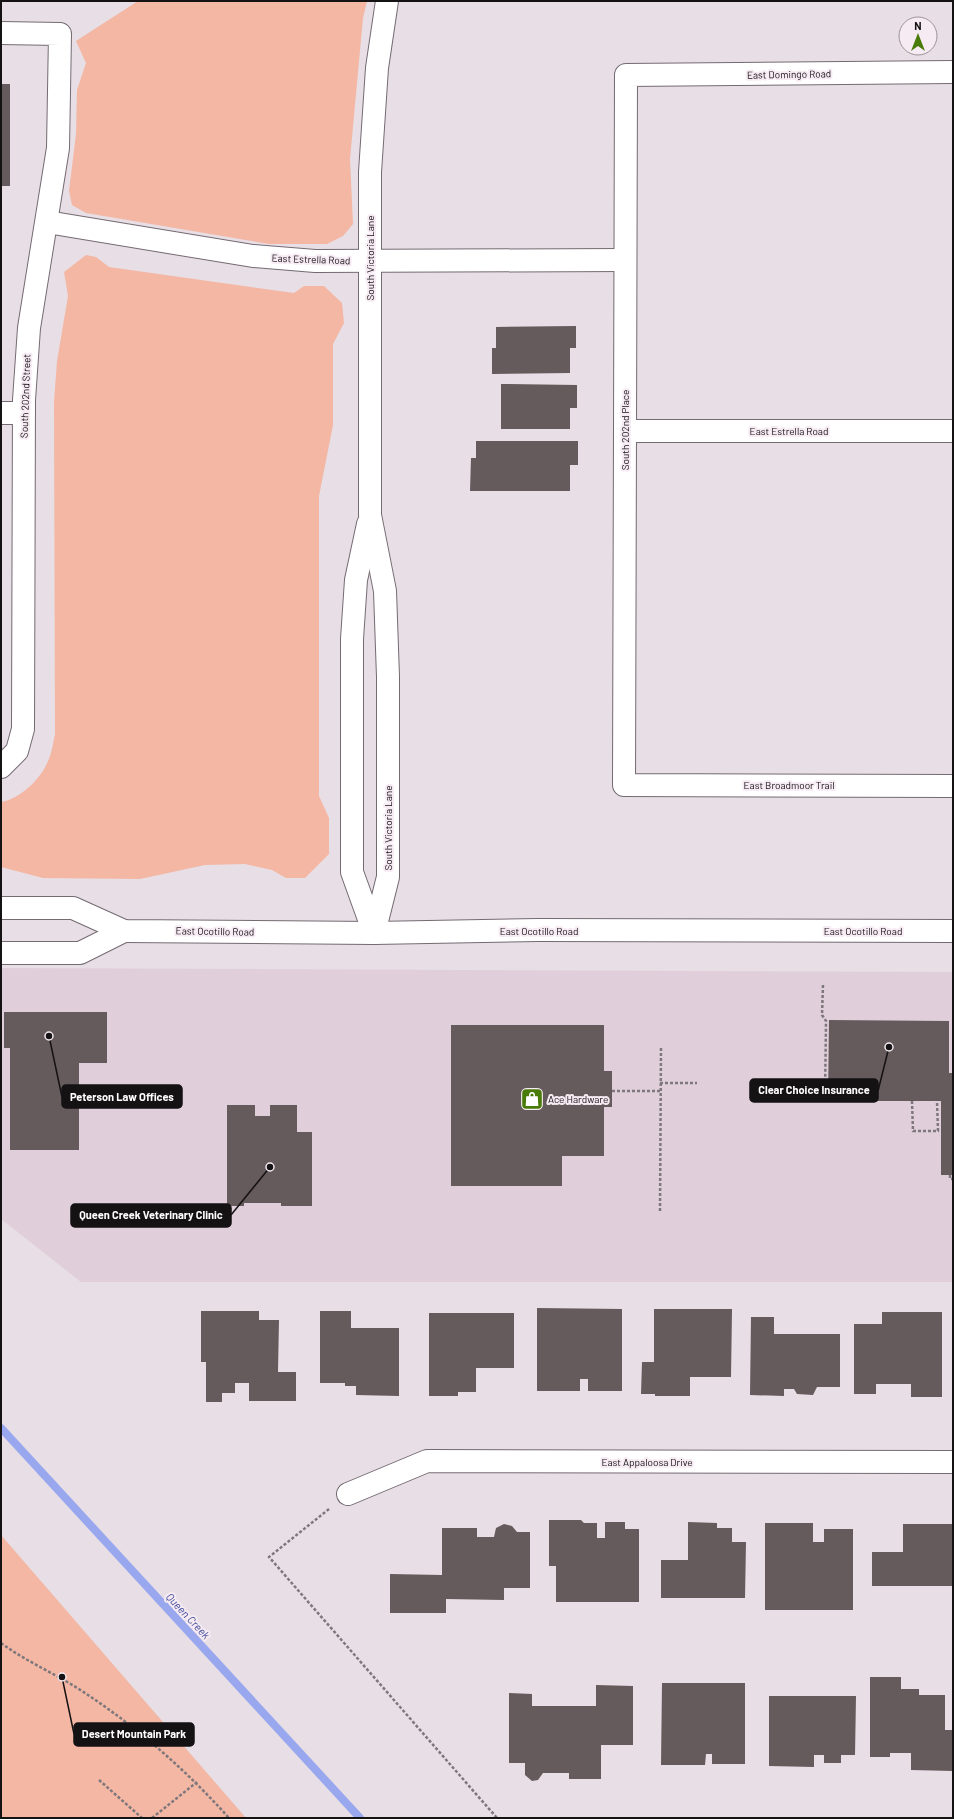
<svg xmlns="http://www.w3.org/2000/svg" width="954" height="1819" viewBox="0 0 954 1819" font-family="Barlow,sans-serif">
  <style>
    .built { fill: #e0cfda }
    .green { fill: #f3b7a3 }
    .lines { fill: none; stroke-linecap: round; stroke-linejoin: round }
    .stream { stroke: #99a8ee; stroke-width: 8 }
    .building { fill: #655a5c }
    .minor-casing { stroke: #746b72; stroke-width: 24 }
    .tertiary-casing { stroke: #746b72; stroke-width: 24 }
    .secondary-casing { stroke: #746b72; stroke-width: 24 }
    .path { stroke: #7e777c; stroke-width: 2.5; stroke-dasharray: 3 2; stroke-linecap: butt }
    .minor { stroke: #fff; stroke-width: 22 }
    .tertiary { stroke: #fff; stroke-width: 22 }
    .secondary { stroke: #fff; stroke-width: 22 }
    .labels { text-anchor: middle; stroke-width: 4; stroke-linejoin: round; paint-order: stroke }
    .street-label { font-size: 10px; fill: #151214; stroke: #f6ebf2 }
    .poi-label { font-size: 10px; fill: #151214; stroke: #f6ebf2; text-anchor: start }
    .water-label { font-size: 11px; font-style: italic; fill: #404b9d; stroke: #f6ebf2 }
    .leader { fill: none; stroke: #151214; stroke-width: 1.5 }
    .callout-dot { fill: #151214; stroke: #f6ebf2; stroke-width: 1.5 }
    .callout { fill: #151214; stroke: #151214; stroke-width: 1.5 }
    .callout-label { font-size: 11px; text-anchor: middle; font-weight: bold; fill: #fff }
  </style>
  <rect width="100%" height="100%" fill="#e8dee5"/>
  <!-- built -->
  <path class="built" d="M1 968 953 972V1282H81L1 1219Z"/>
  <!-- green -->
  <g class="green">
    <path d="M138 1H367L363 18 350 159 353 224 343 236 327 244H269L86 213 72 205 69 191 76 134 77 90 86 63 76 41Z"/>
    <path d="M86 255 96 257 109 267 294 293 304 286H324L342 303 344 323 333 344V425L319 496V796L329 818V854L305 878H286L272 870 245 864 205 865 140 879 43 878 1 867V802C20 799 41 779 48 761 52 753 53 743 55 734L54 402 57 361 68 296 64 272Z"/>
    <path d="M1 1535 246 1818H1Z"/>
  </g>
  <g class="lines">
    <!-- stream -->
    <path class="stream" d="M1 1428 360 1818"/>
  </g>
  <!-- building -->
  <g class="building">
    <rect x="1" y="84" width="9" height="102"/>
    <path d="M576 326V348H570V373L492 374V348H496V327Z"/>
    <path d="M501 384 577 385V408H570V429H501Z"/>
    <path d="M476 441H578V465H570V491H470L471 458H476Z"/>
    <path d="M4 1012H107V1063H79V1150H10V1048H4Z"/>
    <path d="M829 1020 949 1021V1073H953V1175H941V1101H828Z"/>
    <path d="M451 1025H604V1071H612V1107H604V1156H562V1186H451Z"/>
    <path d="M227 1105H255V1116H270V1105H297V1132H312V1206H281V1203H244V1206H227Z"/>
    <path d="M537 1308 622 1309V1391H588V1379H580V1391H537Z"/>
    <path d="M654 1309H732L731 1377H690V1396H655V1394H641L642 1362H654Z"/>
    <path d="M201 1311H259V1320H279L278 1372H296V1401H249V1383H235V1393H222V1402H206V1362H201Z"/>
    <path d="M320 1311H351V1328H399V1396L356 1395V1386H345V1383H320Z"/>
    <path d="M882 1312H942V1397H911V1384H876V1394H854V1324H882Z"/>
    <path d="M429 1313H514V1368H476V1392H458V1396H429Z"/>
    <path d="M751 1317H774V1334H840V1387H817L813 1395 797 1394 794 1389H784V1396L750 1395Z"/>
    <path d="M549 1520H581L584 1523H597V1538H605V1522H625V1529H639V1602H556V1566H549Z"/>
    <path d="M688 1522 717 1523V1528H732V1542H746L745 1598H661V1560H688Z"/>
    <path d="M765 1523H813V1542H824V1529H853V1610H765Z"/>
    <path d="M504 1524 512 1526 517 1532H530V1588H504V1600L446 1599V1613H390V1574L442 1575V1528H477V1537H494L496 1528Z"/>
    <path d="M903 1524H953V1586H872V1552H903Z"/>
    <path d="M870 1677H901V1689H919V1695H945V1730H953V1771L911 1770V1753H890V1757H870Z"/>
    <path d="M662 1683H745V1764H712V1754H706L705 1765H661Z"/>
    <path d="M596 1685 633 1686V1745H601V1779H569V1773H543L538 1780 532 1781 525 1775V1763H509V1693L532 1694V1706H596Z"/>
    <path d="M769 1696H856L855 1755H841V1763H824V1755H814V1767L769 1766Z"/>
  </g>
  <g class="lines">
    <!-- minor casing -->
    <g class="minor-casing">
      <g id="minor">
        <path d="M1 33 60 34 58 148 29 328 24 400 23 729 17 751 1 767"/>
        <path d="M953 72 626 75 624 785 953 786"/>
        <path d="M47 222 253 256 315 261 625 260"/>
        <path d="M1 413H24"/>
        <path d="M626 431H953"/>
        <path d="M348 1494 427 1461 953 1462"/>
      </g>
    </g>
    <!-- tertiary casing -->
    <g class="tertiary-casing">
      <g id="tertiary">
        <path d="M368 524 356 580 352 639V872L374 933"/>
        <path d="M374 933 388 877V677L385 591 370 515V172L377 68 387 1"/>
      </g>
    </g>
    <!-- secondary casing -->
    <g class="secondary-casing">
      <g id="secondary">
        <path d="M1 908H73L124 931 374 933 538 930 953 931"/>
        <path d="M1 953H80L124 931"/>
      </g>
    </g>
    <!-- path -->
    <g class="path">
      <path d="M823 985 822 1015 826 1021 825 1098"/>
      <path d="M660 1083H697"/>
      <path d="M612 1091H660"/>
      <path d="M912 1101 913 1131H938L937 1101"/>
      <path d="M950 1175V1179H953"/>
      <path d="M660 1211 661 1047"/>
      <path d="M329 1509 269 1557 497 1818"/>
      <path d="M1 1643C27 1662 56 1674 82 1691 137 1727 186 1770 229 1818"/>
      <path d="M99 1780 142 1818"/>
      <path d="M152 1818 197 1782"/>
    </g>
    <!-- minor -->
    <use href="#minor" class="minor"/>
    <!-- tertiary -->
    <use href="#tertiary" class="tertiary"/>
    <!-- secondary -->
    <use href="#secondary" class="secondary"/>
  </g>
  <!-- icons -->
  <defs>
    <g id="shop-square" transform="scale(1.15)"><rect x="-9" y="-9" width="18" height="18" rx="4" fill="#497b09" stroke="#f6ebf2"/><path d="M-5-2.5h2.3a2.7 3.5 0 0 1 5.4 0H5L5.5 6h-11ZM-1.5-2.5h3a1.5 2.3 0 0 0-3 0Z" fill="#fff"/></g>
  </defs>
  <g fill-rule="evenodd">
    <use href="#shop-square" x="532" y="1099"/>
  </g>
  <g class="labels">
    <!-- street labels -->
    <g class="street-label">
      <text transform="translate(789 74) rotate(-1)" y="4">East Domingo Road</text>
      <text transform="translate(370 258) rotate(-90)" y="4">South Victoria Lane</text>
      <text transform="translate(311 259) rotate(2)" y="4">East Estrella Road</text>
      <text transform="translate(25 396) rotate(-88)" y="4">South 202nd Street</text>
      <text transform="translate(625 430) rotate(-90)" y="4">South 202nd Place</text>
      <text x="789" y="435">East Estrella Road</text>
      <text x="789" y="789">East Broadmoor Trail</text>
      <text transform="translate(388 828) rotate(-90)" y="4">South Victoria Lane</text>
      <text transform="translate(215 931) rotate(1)" y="4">East Ocotillo Road</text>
      <text x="539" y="935">East Ocotillo Road</text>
      <text x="863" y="935">East Ocotillo Road</text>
      <text x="647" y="1466">East Appaloosa Drive</text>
    </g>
    <!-- poi labels -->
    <g class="poi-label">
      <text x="548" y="1103">Ace Hardware</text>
    </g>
    <!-- water labels -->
    <g class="water-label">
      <text transform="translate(188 1616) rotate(47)" y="4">Queen Creek</text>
    </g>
  </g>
  <!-- callouts -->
  <path class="leader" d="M889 1047L878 1091M49 1036L62 1097M270 1167L231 1215M62 1677L74 1734"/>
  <g class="callout-dot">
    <circle cx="889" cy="1047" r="4"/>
    <circle cx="49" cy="1036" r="4"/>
    <circle cx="270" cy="1167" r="4"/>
    <circle cx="62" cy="1677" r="4"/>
  </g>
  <g class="callout">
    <rect x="750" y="1079" width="128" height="23" rx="4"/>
    <rect x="62" y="1085" width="120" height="23" rx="4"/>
    <rect x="71" y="1204" width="160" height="23" rx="4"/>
    <rect x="74" y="1723" width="120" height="23" rx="4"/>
  </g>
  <g class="callout-label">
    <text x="814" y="1094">Clear Choice Insurance</text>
    <text x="122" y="1101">Peterson Law Offices</text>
    <text x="151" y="1219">Queen Creek Veterinary Clinic</text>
    <text x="134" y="1738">Desert Mountain Park</text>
  </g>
  <!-- border -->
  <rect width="954" height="1819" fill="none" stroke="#151214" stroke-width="4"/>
  <!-- north arrow -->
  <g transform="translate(918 36)"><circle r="19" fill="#f6ebf2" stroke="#9c9499"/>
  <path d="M0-3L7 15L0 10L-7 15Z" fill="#497b09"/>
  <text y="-6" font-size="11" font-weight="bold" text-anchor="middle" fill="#151214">N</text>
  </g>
</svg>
